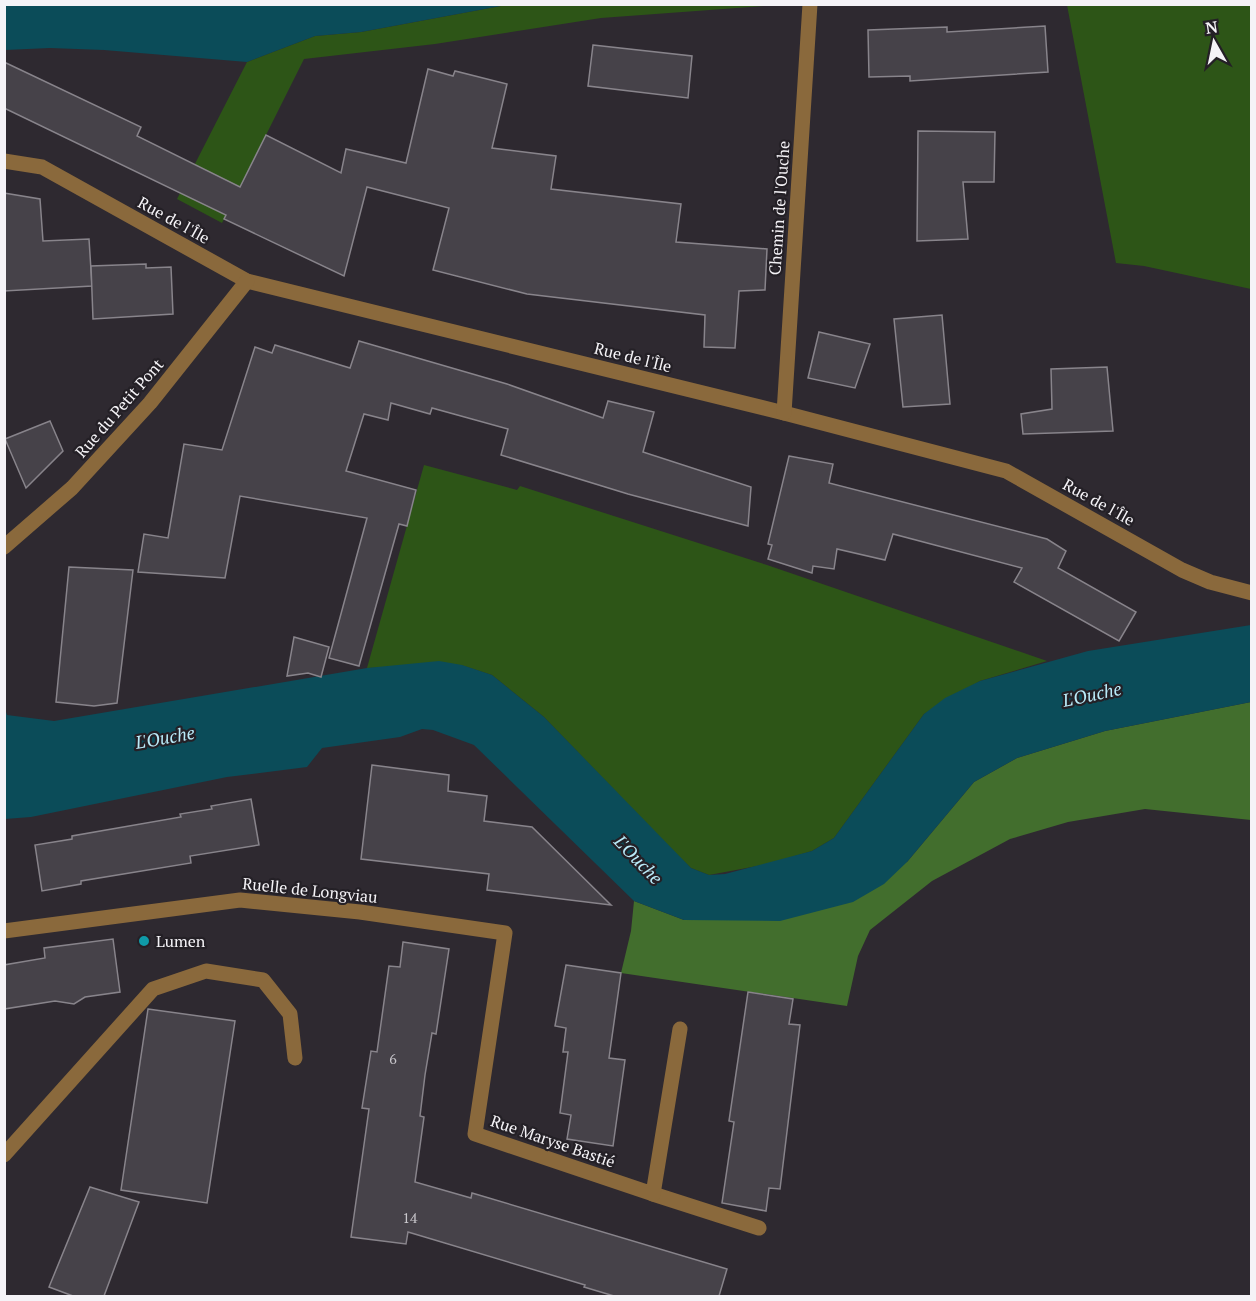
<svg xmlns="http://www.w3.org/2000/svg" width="1256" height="1301" viewBox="0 0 1256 1301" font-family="'PT Serif',serif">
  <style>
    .green { fill: #2d5517 }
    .forest { fill: #426e2d }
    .water { fill: #0b4c59 }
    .building { fill: #464249; stroke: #88848b; stroke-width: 1.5 }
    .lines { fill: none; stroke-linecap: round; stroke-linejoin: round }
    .lane { stroke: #8a693c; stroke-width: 15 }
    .street { stroke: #8a693c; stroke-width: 15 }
    .culture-dot { fill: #0f9aa8; stroke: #242026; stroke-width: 2 }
    .labels { text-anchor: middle; stroke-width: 4.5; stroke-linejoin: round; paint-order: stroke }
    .number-label { font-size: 14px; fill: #c9c7cc }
    .street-label { font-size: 16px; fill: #f5f3f7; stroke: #242026 }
    .poi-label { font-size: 16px; fill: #f5f3f7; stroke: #242026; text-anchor: start }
    .water-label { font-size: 18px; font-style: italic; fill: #b9ebf9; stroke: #242026 }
  </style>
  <rect width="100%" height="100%" fill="#2e2930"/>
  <!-- green -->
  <g class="green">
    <path d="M506 5H776L601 18 435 44 304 59 222 223 177 199 247 62 315 36 361 32Z"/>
    <path d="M1067 5H1251V289L1144 266 1116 263Z"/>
    <path d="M424 465 517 490 520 486 767 565 1047 661 980 681 924 714 834 838 812 851 768 864 709 875 691 868 676 854 544 717 492 675 461 665 367 668Z"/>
  </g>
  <!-- forest -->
  <path class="forest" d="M1251 702V820L1145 809 1068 822 1010 839 932 881 870 930 858 956 847 1006 621 973 631 931 634 901 684 920 907 862 974 782 1017 758 1105 731Z"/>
  <!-- water -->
  <g class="water">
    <path d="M5 4H506V5L361 32 315 36 247 62 104 50 50 48 5 50Z"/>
    <path d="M1251 625V702L1105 731 1017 758 974 782 907 862 884 884 853 902 780 921 684 920 634 901 474 745 433 730 422 729 400 737 322 748 307 767 227 777 31 817 5 819 4 706 7 715 54 721 367 668 439 661 462 665 492 675 544 717 691 868 709 875 725 874 812 851 834 838 924 714 945 698 980 681 1088 651Z"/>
  </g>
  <!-- building -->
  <g class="building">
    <path d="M1045 26 1048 72 910 81V76L869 77 868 30 947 27V32Z"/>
    <path d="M593 45 692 56 688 98 588 86Z"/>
    <path d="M4 62 141 127 137 136 240 187 266 135 341 173 346 149 406 163 428 69 453 76 455 71 507 84 492 148 556 156 551 189 681 204 676 242 767 249 765 290 739 291 735 348 704 347 705 315 527 294 433 270 449 208 367 187 344 276 224 219 226 215 4 108Z"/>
    <path d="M918 131 995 132 994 182H963L968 239 917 241Z"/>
    <path d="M4 193 40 199 43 241 89 239 92 286 4 291Z"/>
    <path d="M146 264V268L171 267 173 314 93 319 91 266Z"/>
    <path d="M942 315 950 404 903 407 894 319Z"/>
    <path d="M819 332 870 344 855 388 808 378Z"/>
    <path d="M359 341 507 384 603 418 608 401 654 412 643 452 751 487 748 526 628 494 501 455 508 429 432 408 430 414 391 403 388 420 364 414 346 471 416 490 407 526 399 524 359 666 329 658 367 518 240 496 225 578 138 572 144 534 168 538 184 444 222 450 255 347 272 353 275 345 350 368Z"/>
    <path d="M1107 367 1113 431 1023 434 1021 414 1052 409 1051 369Z"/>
    <path d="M50 421 63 451 26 488 5 439Z"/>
    <path d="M789 456 833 464 829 483 1047 539 1066 551 1058 568 1136 612 1119 641 1014 582 1022 568 893 534 885 560 837 549 834 569 813 566 812 573 768 559 772 545 768 544Z"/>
    <path d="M69 567 133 570 117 703 94 706 56 702Z"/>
    <path d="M294 637 329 647 321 677 308 673 287 676Z"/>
    <path d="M372 765 449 775 448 791 487 796 484 821 532 827 611 905 487 890 489 874 361 859Z"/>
    <path d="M251 799 259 845 190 856 191 863 81 881V884L42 891 35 845 72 839V836L181 817 180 814 212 809 211 806Z"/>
    <path d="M113 939 120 992 85 997 74 1004 55 1001 4 1009V965L45 958 44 948Z"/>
    <path d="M403 942 449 949 436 1034 432 1033 425 1075 420 1116 424 1117 415 1182 471 1198 472 1193 727 1269 719 1296H614L584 1287 585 1285 408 1232 406 1244 351 1237 369 1109 362 1108 371 1051 377 1052 389 966 400 967Z"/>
    <path d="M566 965 621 973 609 1058 625 1060 613 1146 567 1139 571 1115 560 1113 568 1052H563L566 1028 555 1026Z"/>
    <path d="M748 992 793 999 789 1024 800 1025 780 1189 769 1188 766 1211 722 1203 734 1122 729 1121Z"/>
    <path d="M148 1009 235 1021 207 1203 121 1190Z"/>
    <path d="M90 1187 139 1202 104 1296H73L49 1287Z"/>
  </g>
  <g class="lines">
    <!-- lane -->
    <g class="lane">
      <path d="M4 1155 153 989 206 971 263 980 290 1014 295 1058"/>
      <path d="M653 1194 759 1228"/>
    </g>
    <!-- street -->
    <g class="street">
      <path d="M4 161 42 167 247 281 784 413 1006 471 1182 570 1210 582 1252 593"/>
      <path d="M784 413 810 4"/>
      <path d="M4 547 72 488 150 403 247 281"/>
      <path d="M4 931 240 900 360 912 505 933 475 1134 653 1194 680 1029"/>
    </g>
  </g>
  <!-- markers -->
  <circle class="culture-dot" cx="144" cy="941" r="6"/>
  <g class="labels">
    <!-- number labels -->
    <g class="number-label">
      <text x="393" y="1064">6</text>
      <text x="410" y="1223">14</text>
    </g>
    <!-- street labels -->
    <g class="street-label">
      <text transform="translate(779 208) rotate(-86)" y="6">Chemin de l'Ouche</text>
      <text transform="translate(174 220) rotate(29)" y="6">Rue de l'Île</text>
      <text transform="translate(633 357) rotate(14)" y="6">Rue de l'Île</text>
      <text transform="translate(119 408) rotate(-49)" y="6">Rue du Petit Pont</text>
      <text transform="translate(1099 502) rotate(29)" y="6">Rue de l'Île</text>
      <text transform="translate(310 890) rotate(6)" y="6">Ruelle de Longviau</text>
      <text transform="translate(553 1141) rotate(19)" y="6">Rue Maryse Bastié</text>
    </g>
    <!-- poi labels -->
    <g class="poi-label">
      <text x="156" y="947">Lumen</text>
    </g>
    <!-- water labels -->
    <g class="water-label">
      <text transform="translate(1092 695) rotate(-12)" y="6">L'Ouche</text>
      <text transform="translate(165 738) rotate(-10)" y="6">L'Ouche</text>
      <text transform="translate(638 860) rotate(46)" y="6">L'Ouche</text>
    </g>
  </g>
  <!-- border -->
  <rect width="1256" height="1301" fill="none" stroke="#f5f3f7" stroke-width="12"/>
  <!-- north arrow -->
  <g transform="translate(1214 42) rotate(351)" stroke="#242026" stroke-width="4.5" paint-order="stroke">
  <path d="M0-4.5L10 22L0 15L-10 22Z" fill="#f5f3f7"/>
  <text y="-9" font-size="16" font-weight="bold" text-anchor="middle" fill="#f5f3f7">N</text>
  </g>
</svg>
